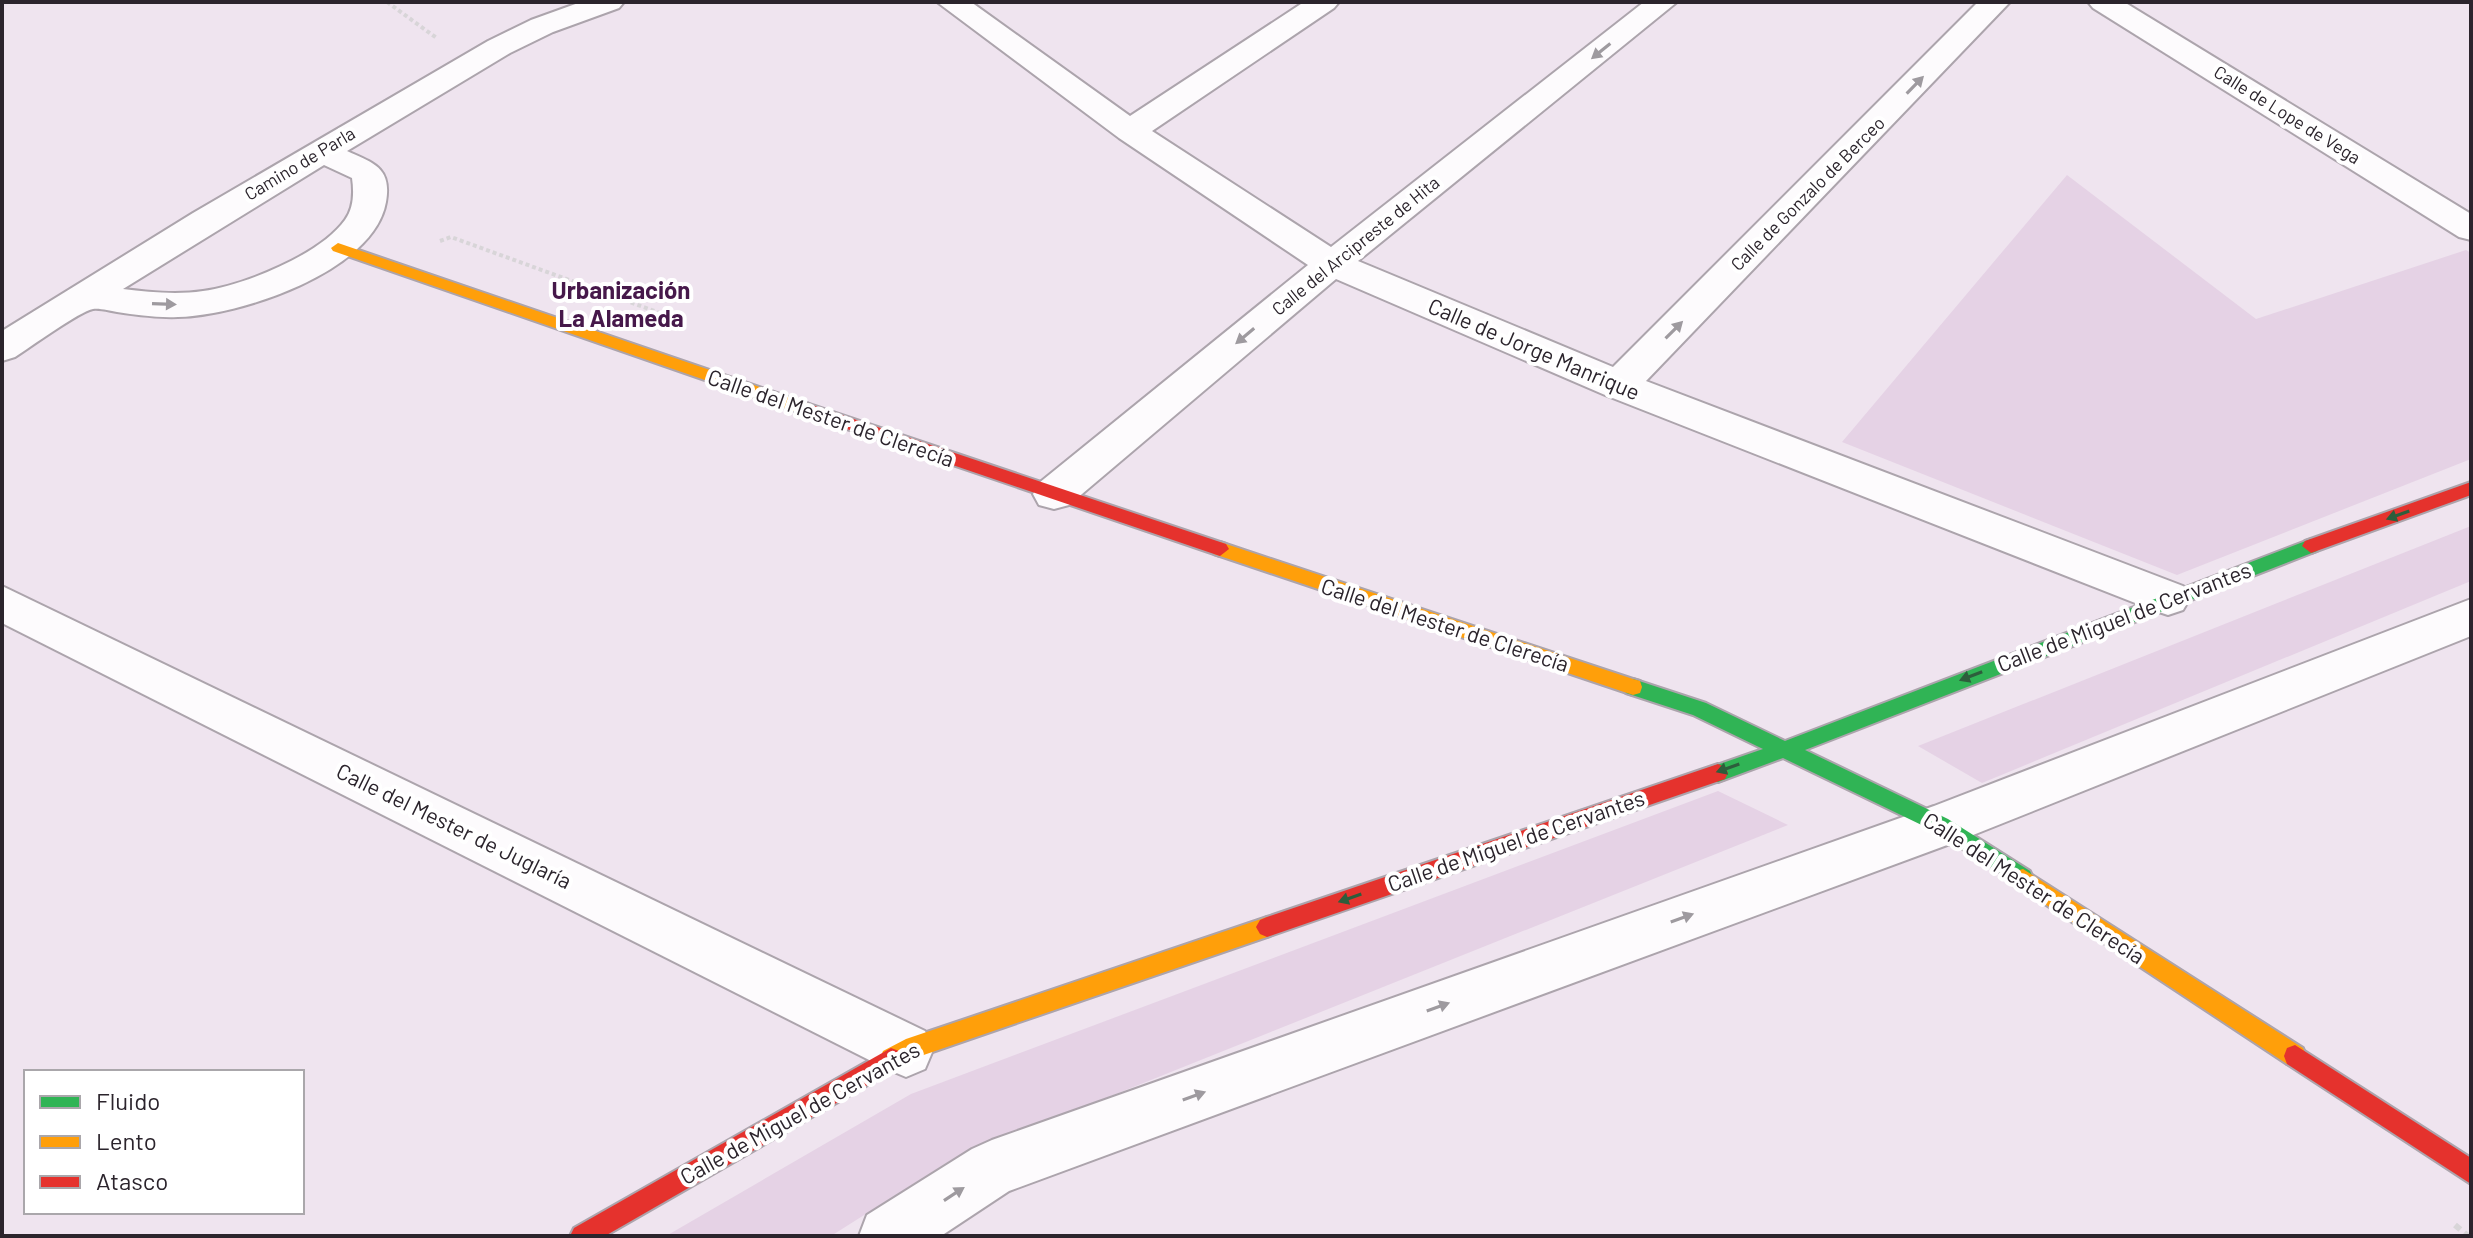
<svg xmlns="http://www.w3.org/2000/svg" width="2473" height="1238" viewBox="0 0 2473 1238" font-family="Barlow,sans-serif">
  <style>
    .green { fill: #e5d2e5 }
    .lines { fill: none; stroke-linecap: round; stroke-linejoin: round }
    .street-casing { stroke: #aca4ac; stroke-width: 4 }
    .fast-casing { stroke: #aca4ac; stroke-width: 4 }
    .slow-casing { stroke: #aca4ac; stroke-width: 4 }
    .jam-casing { stroke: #aca4ac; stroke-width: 4 }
    .path-far1 { stroke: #d8d5d8; stroke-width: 4; stroke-dasharray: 4 3; stroke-linecap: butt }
    .path { stroke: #d8d5d8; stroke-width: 6; stroke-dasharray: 7 5; stroke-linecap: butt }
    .street { fill: #fdfbfd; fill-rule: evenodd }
    .fast { fill: #30b455; fill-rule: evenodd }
    .slow { fill: #ff9f0a; fill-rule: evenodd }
    .jam { fill: #e5322d; fill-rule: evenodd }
    .oneway { fill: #9e9a9f }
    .oneway2 { fill: #2d5e3c }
    .labels { text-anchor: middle; stroke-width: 8; stroke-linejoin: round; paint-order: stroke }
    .far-street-label { font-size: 18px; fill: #2b242c; stroke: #fff }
    .street-label { font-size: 22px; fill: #2b242c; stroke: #fff }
    .neighbourhood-label { font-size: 24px; font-weight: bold; fill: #46184a; stroke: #fff }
  </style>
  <rect width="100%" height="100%" fill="#efe4ef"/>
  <!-- green -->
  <g class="green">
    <path d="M2067 175 2256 319 2466 250 2471 253V459L2177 575 1842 442Z"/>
    <path d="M2471 526V581L1982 783 1918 746Z"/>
    <path d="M1718 791 1788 825 951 1160 831 1236H666L911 1094Z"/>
  </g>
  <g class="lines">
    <!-- street casing -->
    <g class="street-casing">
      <g id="street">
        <path d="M581 2H624L619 8 553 32 510 53 347 151C374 163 392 168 386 202 374 272 238 316 178 317 157 318 137 315 117 312 110 311 100 308 93 309 80 311 29 348 15 357L2 361V331L193 213 488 41 531 20ZM324 165 352 178C354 192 354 208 345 220 320 255 244 285 203 291 176 295 149 292 123 289Z"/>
        <path d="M937 2H971L1130 116 1304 2H1339L1334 8 1152 131 1331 247 1644 2H1677L1358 261 1613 367 1978 2H2010L1646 381 2183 586 2190 598 2183 610 2168 615 2153 610 1605 395 1336 279 1069 505 1054 509 1039 505 1033 494 1039 483 1308 265 1119 138Z"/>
        <path d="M2088 2H2124L2471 214V240L2459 237 2093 8Z"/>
        <path d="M2 586 925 1031 933 1050 925 1069 906 1077 887 1069 2 623Z"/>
        <path d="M2471 599V636L1958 841 1009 1191 941 1236H859L867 1215 972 1149 992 1140 1934 806Z"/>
      </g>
    </g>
    <!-- fast casing -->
    <g class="fast-casing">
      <path id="fast" d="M2311 539 2320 546 2317 551 1805 750 1948 819 2030 871 2033 878 2030 885 2023 887 1934 831 1783 758 1718 782 1711 779 1708 773 1711 767 1763 749 1693 715 1626 693 1624 687 1626 681 1633 679 1706 703 1785 741Z"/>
    </g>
    <!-- slow casing -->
    <g class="slow-casing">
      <g id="slow">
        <path d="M338 243 809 404 811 408 803 414 797 412 333 251 331 248Z"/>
        <path d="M1220 542 1633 679 1640 681 1642 687 1640 693 1633 695 1214 554 1211 549Z"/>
        <path d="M2023 869 2303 1048 2306 1056 2303 1064 2295 1067 2287 1064 2016 885 2013 878 2016 871Z"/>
        <path d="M1267 917 1274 920 1278 927 1274 934 1267 937 912 1059 891 1070 883 1067 880 1059 883 1051 906 1039Z"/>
      </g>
    </g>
    <!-- jam casing -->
    <g class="jam-casing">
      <g id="jam">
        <path d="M803 402 1226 544 1229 549 1220 556 797 412 795 408 797 404Z"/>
        <path d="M2471 482V495L2311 553 2302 546 2305 541Z"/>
        <path d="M1718 764 1725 767 1728 773 1725 779 1267 937 1260 934 1256 927 1260 920 1267 917Z"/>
        <path d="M2295 1045 2471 1158V1184L2287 1064 2284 1056 2287 1048Z"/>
        <path d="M891 1048 899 1051 902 1059 899 1067 605 1236H570L574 1228Z"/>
      </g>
    </g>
    <!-- path-far1 -->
    <g class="path-far1">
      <path d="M387 2 438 39"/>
      <path d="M440 241 451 237 679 320"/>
    </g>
    <!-- path -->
    <path class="path" d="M2455 1225 2468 1236"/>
    <!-- street -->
    <use href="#street" class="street"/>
    <!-- fast -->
    <use href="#fast" class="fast"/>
    <!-- slow -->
    <use href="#slow" class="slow"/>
    <!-- jam -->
    <use href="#jam" class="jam"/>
  </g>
  <!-- one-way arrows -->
  <defs><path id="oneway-solid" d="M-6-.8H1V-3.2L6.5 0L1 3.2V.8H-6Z" transform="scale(2)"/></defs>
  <g class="oneway">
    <use href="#oneway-solid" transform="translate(1601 51) rotate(141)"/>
    <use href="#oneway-solid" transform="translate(1915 85) rotate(-46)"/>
    <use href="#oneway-solid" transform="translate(164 304) rotate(2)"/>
    <use href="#oneway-solid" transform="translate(1674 330) rotate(-45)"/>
    <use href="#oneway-solid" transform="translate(1245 336) rotate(140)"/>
    <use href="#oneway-solid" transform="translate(1682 918) rotate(-20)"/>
    <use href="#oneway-solid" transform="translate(1438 1007) rotate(-20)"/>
    <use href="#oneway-solid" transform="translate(1194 1096) rotate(-20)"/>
    <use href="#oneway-solid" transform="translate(954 1194) rotate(-33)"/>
  </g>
  <g class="oneway2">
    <use href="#oneway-solid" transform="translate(2398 515) rotate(160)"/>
    <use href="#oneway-solid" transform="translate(1971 676) rotate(159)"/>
    <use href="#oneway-solid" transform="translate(1728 768) rotate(161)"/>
    <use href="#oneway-solid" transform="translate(1350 898) rotate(161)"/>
  </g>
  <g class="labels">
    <!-- far-street labels -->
    <g class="far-street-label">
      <text transform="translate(2287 115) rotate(32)" y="6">Calle de Lope de Vega</text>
      <text transform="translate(300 164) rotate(-31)" y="6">Camino de Parla</text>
      <text transform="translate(1808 194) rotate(-45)" y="6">Calle de Gonzalo de Berceo</text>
      <text transform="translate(1356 246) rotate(-39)" y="6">Calle del Arcipreste de Hita</text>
    </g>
    <!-- street labels -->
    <g class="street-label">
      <text transform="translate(1534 349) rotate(23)" y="8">Calle de Jorge Manrique</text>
      <text transform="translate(831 418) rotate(19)" y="8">Calle del Mester de Clerecía</text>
      <text transform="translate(2124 617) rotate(-21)" y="8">Calle de Miguel de Cervantes</text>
      <text transform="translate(1445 625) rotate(18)" y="8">Calle del Mester de Clerecía</text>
      <text transform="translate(454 826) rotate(26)" y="8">Calle del Mester de Juglaría</text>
      <text transform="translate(1516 841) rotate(-19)" y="8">Calle de Miguel de Cervantes</text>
      <text transform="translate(2034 888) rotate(33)" y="8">Calle del Mester de Clerecía</text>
      <text transform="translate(800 1113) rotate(-29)" y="8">Calle de Miguel de Cervantes</text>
    </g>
    <!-- neighbourhood labels -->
    <g class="neighbourhood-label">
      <text x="621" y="299">Urbanización<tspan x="621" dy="28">La Alameda</tspan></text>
    </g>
  </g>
  <!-- border -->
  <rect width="2473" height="1238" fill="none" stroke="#2b242c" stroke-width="8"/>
  <!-- legend -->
  <rect x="24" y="1070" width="280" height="144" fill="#ffffff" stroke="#aaa7ab" stroke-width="2"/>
  <rect x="40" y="1096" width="40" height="12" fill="#30b455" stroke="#aaa7ab" stroke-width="2"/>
  <text x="96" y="1110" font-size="24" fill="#2b242c">Fluido</text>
  <rect x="40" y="1136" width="40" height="12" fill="#ff9f0a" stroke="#aaa7ab" stroke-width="2"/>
  <text x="96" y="1150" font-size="24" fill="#2b242c">Lento</text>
  <rect x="40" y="1176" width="40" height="12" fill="#e5322d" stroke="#aaa7ab" stroke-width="2"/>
  <text x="96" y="1190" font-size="24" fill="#2b242c">Atasco</text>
</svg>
